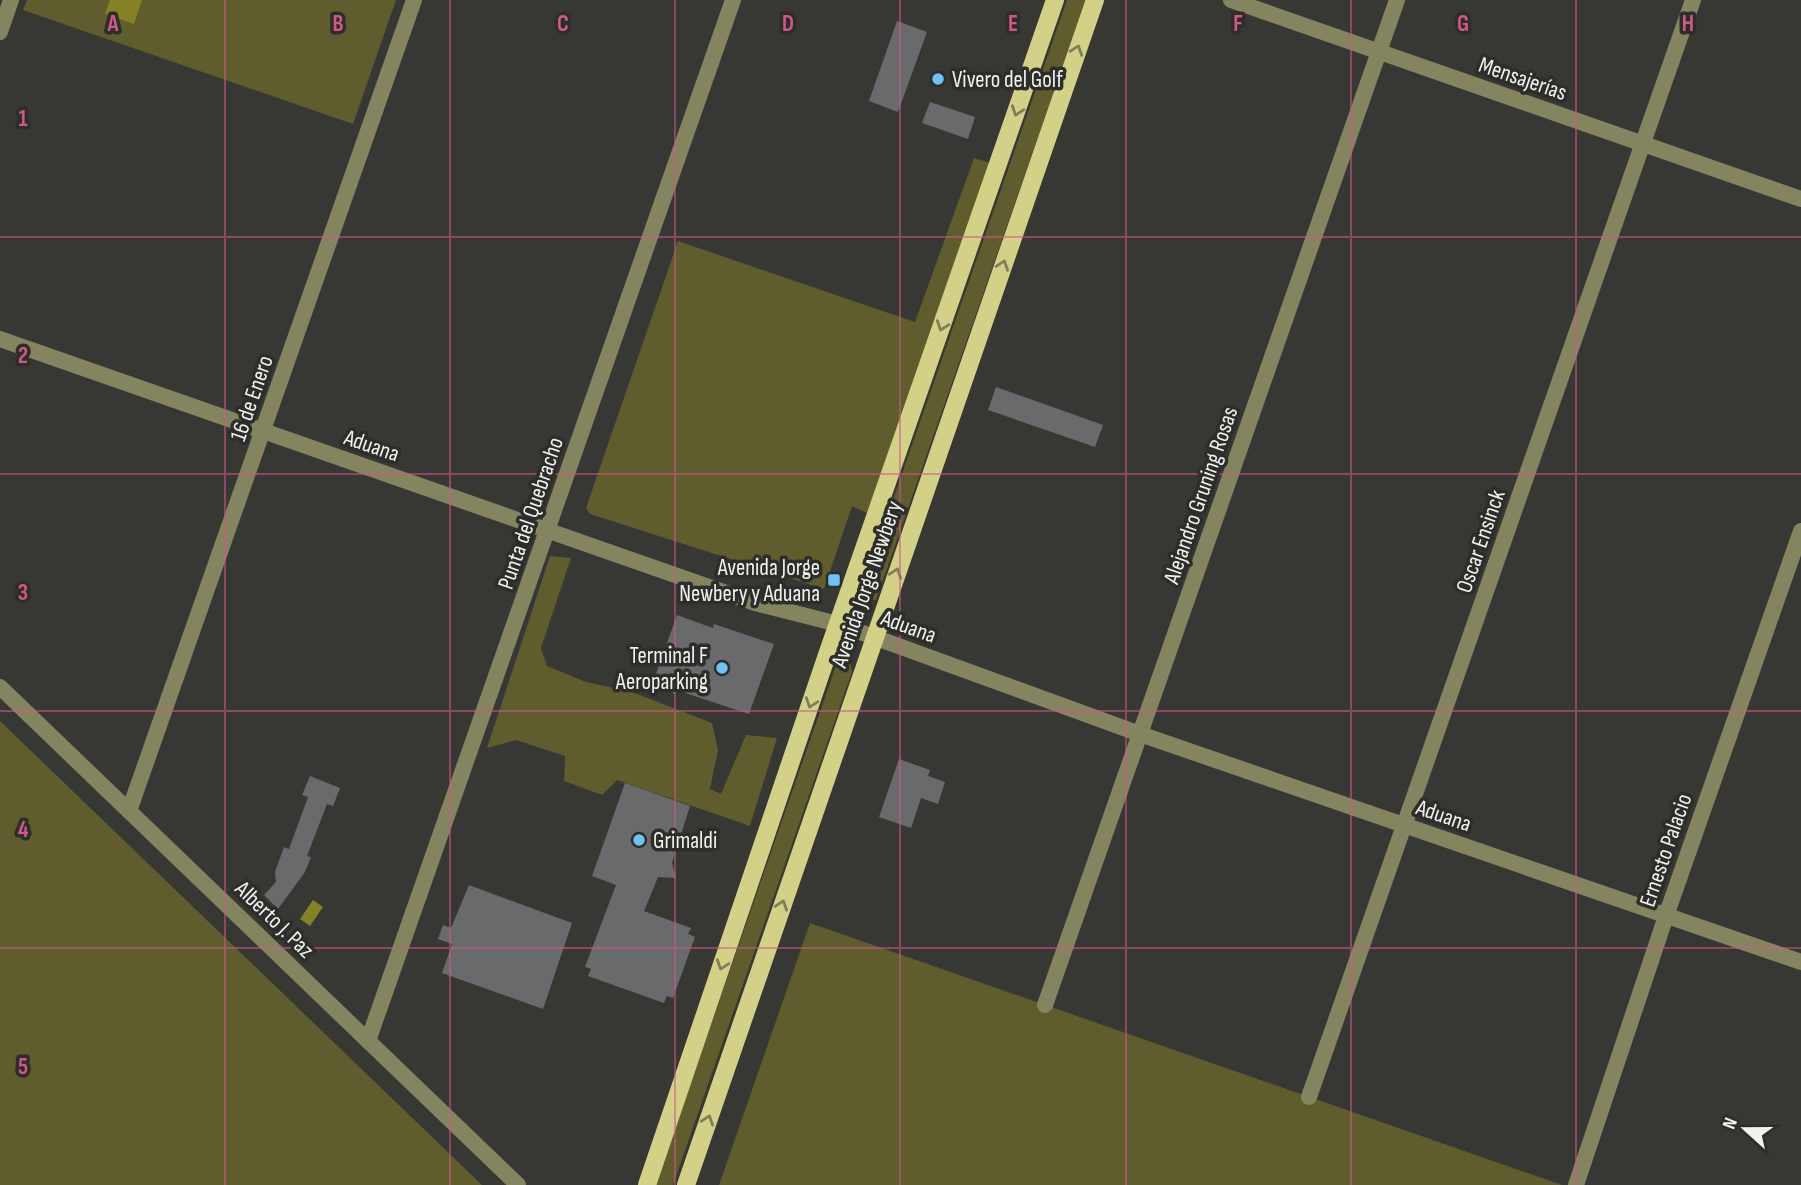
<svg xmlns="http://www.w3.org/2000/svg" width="1801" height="1185" viewBox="0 0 1801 1185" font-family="'Sofia Sans Condensed',sans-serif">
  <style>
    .green { fill: #5f5c2d }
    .water { fill: #868126 }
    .building { fill: #686a6c }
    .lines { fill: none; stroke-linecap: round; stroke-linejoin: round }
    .minor { stroke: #858461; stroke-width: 16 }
    .major { stroke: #d3d087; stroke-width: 18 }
    .oneway { stroke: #807e58 }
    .grid { fill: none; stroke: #d05987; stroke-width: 2; stroke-opacity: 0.55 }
    .poi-dot { fill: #72c1f5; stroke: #2d2d2a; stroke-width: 2.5 }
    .labels { text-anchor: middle; stroke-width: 7; stroke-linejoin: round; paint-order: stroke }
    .street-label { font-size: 23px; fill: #f1f1ef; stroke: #2d2d2a }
    .poi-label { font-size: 23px; fill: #f1f1ef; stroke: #2d2d2a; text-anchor: start }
    .grid-label { font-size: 23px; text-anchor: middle; font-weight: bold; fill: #d05987; stroke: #2d2d2a; stroke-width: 7; stroke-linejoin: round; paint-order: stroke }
  </style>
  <rect width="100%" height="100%" fill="#373734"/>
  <!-- green -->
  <g class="green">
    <path d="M27 0H396L353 124 23 10Z"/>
    <path d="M1067 0H1086L876 600 864 601 862 594 865 580Z"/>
    <path d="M974 158 991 163 869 514 852 506 824 589 590 514 586 508 678 241 915 322Z"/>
    <path d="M550 556 571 558 541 648 547 666 586 682 632 692 712 723 718 750 710 789 721 794 746 735 777 738 750 826 617 780 602 795 564 781 565 756 516 740 487 748Z"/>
    <path d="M843 662 851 665 852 672 673 1185H655L837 663Z"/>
    <path d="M0 721 482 1185H0Z"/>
    <path d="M810 923 1562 1185H719Z"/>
  </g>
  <!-- water -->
  <g class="water">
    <path d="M110 0H142L134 24 105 14Z"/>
    <path d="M313 900 323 907 310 926 300 919Z"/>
  </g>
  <!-- building -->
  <g class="building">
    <path d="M897 21 927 32 898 112 869 101Z"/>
    <path d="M930 102 975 117 968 139 922 123Z"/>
    <path d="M996 387 1103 425 1095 447 988 410Z"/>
    <path d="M677 615 713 628 714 624 774 644 749 714 676 690 675 694 652 685Z"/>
    <path d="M899 759 930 770 928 776 945 782 938 804 921 798 911 828 879 817Z"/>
    <path d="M310 776 340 788 333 806 327 804 307 856 311 857 305 872 278 909 264 895 276 882 275 872 284 847 289 849 308 797 302 795Z"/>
    <path d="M625 783 690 806 672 863 676 878 658 877 644 911 691 928 688 934 695 937 673 998 667 996 664 1003 588 976 591 969 585 967 616 885 592 876Z"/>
    <path d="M469 885 572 923 543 1009 442 973 452 944 438 939 443 925 451 928Z"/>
  </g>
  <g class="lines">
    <!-- minor -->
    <g class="minor">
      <path d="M1231 0 1801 199"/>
      <path d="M0 32 11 0"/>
      <path d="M0 339 755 603 838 624 1140 734 1801 962"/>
      <path d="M0 687 518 1185"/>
      <path d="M129 811 414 0"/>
      <path d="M1045 1005 1397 0"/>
      <path d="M368 1041 733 0"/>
      <path d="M1309 1097 1693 0"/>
      <path d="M1576 1185 1666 916 1801 531"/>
    </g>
    <!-- major -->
    <g class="major">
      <path d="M647 1185 827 655 1055 0"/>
      <path d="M686 1185 1095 0"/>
    </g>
  </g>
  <!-- one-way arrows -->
  <defs><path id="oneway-chevron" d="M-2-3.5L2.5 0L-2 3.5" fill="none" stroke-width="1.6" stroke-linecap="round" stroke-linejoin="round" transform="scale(1.75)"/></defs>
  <g class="oneway">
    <use href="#oneway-chevron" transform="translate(1077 50) rotate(-71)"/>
    <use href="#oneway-chevron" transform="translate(1017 111) rotate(109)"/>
    <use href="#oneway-chevron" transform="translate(1003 265) rotate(-71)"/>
    <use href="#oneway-chevron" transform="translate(942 326) rotate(109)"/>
    <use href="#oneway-chevron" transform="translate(896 573) rotate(-71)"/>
    <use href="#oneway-chevron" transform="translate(811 703) rotate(109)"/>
    <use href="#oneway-chevron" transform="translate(782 905) rotate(-71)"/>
    <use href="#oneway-chevron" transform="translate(722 965) rotate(109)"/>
    <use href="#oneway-chevron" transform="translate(708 1120) rotate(-71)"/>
  </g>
  <!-- grid -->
  <path class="grid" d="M225 0V1185M450 0V1185M675 0V1185M900 0V1185M1126 0V1185M1351 0V1185M1576 0V1185M0 237H1801M0 474H1801M0 711H1801M0 948H1801"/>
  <!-- markers -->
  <g class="poi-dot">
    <circle cx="938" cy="79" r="7"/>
    <rect x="827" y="573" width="14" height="14" rx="3.5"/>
    <circle cx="722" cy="668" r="7"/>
    <circle cx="639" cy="840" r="7"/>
  </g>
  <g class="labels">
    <!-- street labels -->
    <g class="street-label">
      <text transform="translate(1523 78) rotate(19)" y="8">Mensajerías</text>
      <text transform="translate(251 398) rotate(-71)" y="8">16 de Enero</text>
      <text transform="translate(372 445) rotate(19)" y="8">Aduana</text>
      <text transform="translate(1200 495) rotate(-71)" y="8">Alejandro Gruning Rosas</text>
      <text transform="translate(530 513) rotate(-71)" y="8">Punta del Quebracho</text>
      <text transform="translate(1480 541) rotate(-71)" y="8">Oscar Ensinck</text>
      <text transform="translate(866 584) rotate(-71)" y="8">Avenida Jorge Newbery</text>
      <text transform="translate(909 626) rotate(20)" y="8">Aduana</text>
      <text transform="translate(1444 815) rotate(19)" y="8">Aduana</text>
      <text transform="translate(1665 850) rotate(-71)" y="8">Ernesto Palacio</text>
      <text transform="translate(275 919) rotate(44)" y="8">Alberto J. Paz</text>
    </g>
    <!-- poi labels -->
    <g class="poi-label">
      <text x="952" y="87">Vivero del Golf</text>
      <text x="820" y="575" text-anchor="end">Avenida Jorge<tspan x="820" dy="26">Newbery y Aduana</tspan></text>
      <text x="708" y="663" text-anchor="end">Terminal F<tspan x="708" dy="26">Aeroparking</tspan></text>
      <text x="653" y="848">Grimaldi</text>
    </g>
  </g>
  <g class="grid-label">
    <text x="113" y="31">A</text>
    <text x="338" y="31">B</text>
    <text x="563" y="31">C</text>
    <text x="788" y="31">D</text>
    <text x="1013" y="31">E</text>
    <text x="1238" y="31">F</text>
    <text x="1463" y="31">G</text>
    <text x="1688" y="31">H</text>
    <text x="23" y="126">1</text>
    <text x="23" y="363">2</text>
    <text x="23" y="600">3</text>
    <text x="23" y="837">4</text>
    <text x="23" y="1074">5</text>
  </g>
  <!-- north arrow -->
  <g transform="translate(1745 1129) rotate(291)" stroke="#2d2d2a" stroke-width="5" paint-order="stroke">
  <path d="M0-5L12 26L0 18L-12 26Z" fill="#f1f1ef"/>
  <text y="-10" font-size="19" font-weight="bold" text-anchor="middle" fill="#f1f1ef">N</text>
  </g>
</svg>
